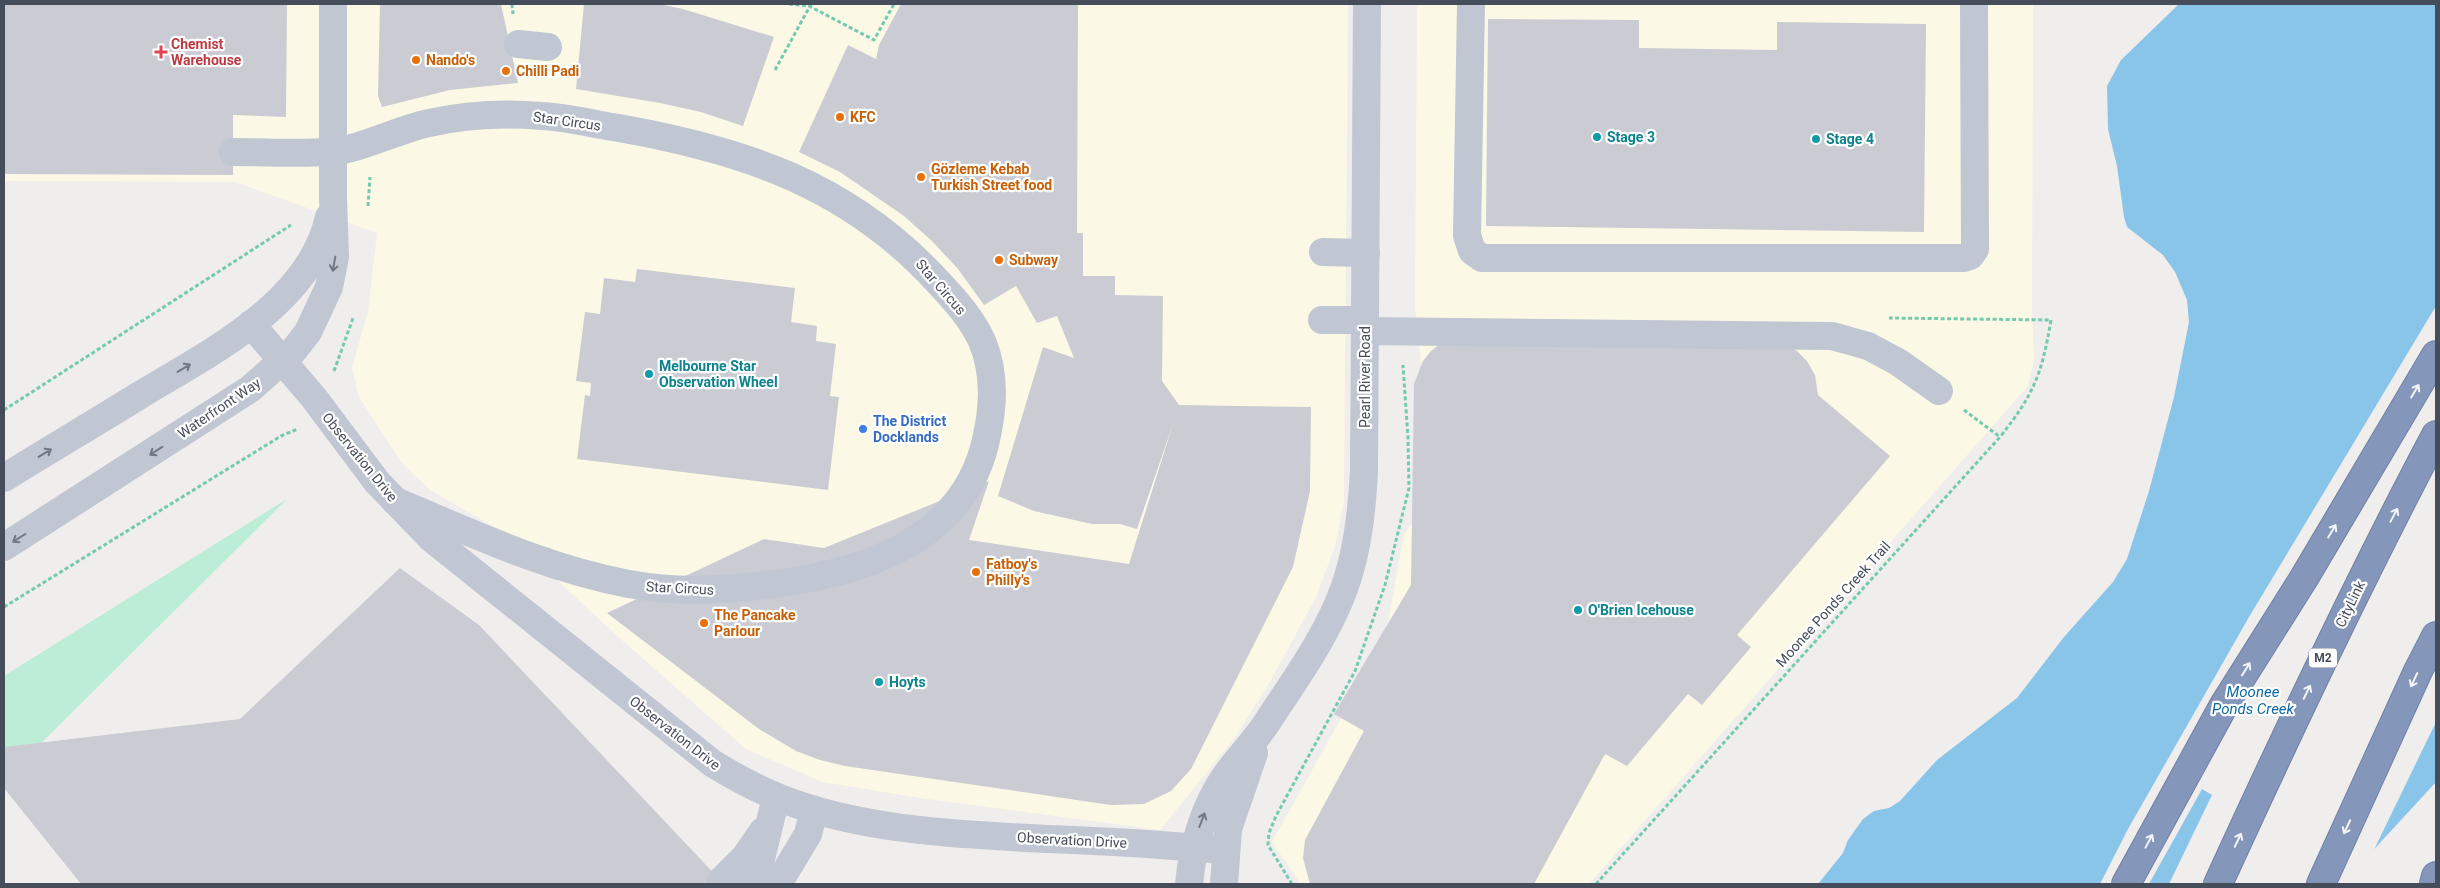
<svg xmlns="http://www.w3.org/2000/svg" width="2440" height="888" viewBox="0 0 2440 888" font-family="Roboto,sans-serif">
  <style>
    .commercial { fill: #fbf9e5 }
    .green { fill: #bbedd7 }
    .water { fill: #89c4e9 }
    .pier { fill: #f0eded }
    .building { fill: #cacbd3 }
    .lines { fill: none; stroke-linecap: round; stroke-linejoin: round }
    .highway-casing { stroke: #7081a7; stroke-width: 30 }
    .path { stroke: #74caaf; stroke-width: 3; stroke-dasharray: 4 2.5; stroke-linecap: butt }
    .minor { stroke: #c0c6d2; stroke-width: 28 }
    .highway { stroke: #8596bb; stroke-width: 28 }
    .oneway { stroke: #717784 }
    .oneway2 { stroke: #f3f4f8 }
    .health-dot { fill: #e0444e; stroke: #fff; stroke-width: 2 }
    .food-dot { fill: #e8710a; stroke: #fff; stroke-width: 2 }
    .culture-dot { fill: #0f9aa8; stroke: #fff; stroke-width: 2 }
    .shop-dot { fill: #3f7fe0; stroke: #fff; stroke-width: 2 }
    .labels { text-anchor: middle; stroke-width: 4.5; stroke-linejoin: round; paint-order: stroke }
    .shield { fill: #fff; stroke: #7e828c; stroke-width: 1 }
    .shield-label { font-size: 12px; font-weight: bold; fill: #464d5a }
    .health-label { font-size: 14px; font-weight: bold; fill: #be3a42; stroke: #fff; text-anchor: start }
    .food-label { font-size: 14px; font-weight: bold; fill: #c56008; stroke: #fff; text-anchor: start }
    .street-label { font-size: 14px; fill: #464d5a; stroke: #fff }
    .culture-label { font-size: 14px; font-weight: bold; fill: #0d838f; stroke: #fff; text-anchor: start }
    .shop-label { font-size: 14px; font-weight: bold; fill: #366cbe; stroke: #fff; text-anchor: start }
    .water-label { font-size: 15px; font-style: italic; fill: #0f6aa3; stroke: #fff }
  </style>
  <rect width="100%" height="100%" fill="#f0eded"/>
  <!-- commercial -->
  <g class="commercial">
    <path d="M4 4H1348L1344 501 1336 543 1317 595 1271 680 1233 740 1160 830 920 798 823 782 746 749 623 641 508 535 430 490 401 462 359 397 352 367 368 312 377 233 235 182 4 181Z"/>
    <path d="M1417 4H2033L2032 310 2034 359 2028 386 1589 884H1301L1272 842 1385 640 1404 534 1417 517 1422 372 1415 306Z"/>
  </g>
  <!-- green -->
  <path class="green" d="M287 499 17 767 4 750V676Z"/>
  <!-- water -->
  <path class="water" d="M2179 4H2436V782L2342 884H1818L1843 853 1848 840 1863 819 1874 811 1889 808 1900 801 1937 760 2017 698 2064 637 2113 582 2127 559 2149 491 2174 397 2189 322 2187 300 2175 272 2163 255 2127 227 2124 217 2117 166 2108 129 2107 86 2121 60Z"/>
  <!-- pier -->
  <path class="pier" d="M2436 306V722L2370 858 2345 884H2169L2212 795 2202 789 2149 884H2100L2128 829 2249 617Z"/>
  <!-- building -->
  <g class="building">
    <path d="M4 4H287L286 117 233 115V175L4 174Z"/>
    <path d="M380 4H501L518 83 450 90 382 107 378 96Z"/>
    <path d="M584 4H659L683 9 774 37 743 126 701 112 660 103 576 89Z"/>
    <path d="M901 4H1078L1077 233H1083V276H1115V295L1163 296 1162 381 1179 405 1311 407 1310 491 1293 567 1191 769 1171 791 1144 804 1111 805 845 766 820 760 796 751 759 729 607 613 764 539 824 548 989 481 969 540 1129 564 1174 421 1137 529 1120 524H1092L1034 511 998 496 1043 347 1074 358 1057 316 1037 323 1016 286 984 305 958 269 932 241 904 216 840 172 799 152 848 45 876 59 879 45Z"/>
    <path d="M1488 19 1639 20V48L1777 50V22L1926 24 1924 232 1486 226Z"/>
    <path d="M637 269 795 288 791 322 817 326 816 341 836 344 830 396 839 397 828 490 577 459 585 395 590 396 591 383 576 381 585 312 600 314 604 278 635 282Z"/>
    <path d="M1444 341 1784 345 1797 351 1807 361 1815 375 1818 395 1890 456 1737 635 1751 647 1702 705 1688 694 1627 766 1605 754 1534 884H1310L1303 858 1305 840 1364 731 1334 714 1411 585 1414 384 1423 361 1431 351Z"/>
    <path d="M400 568 479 625 724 884H81L4 788V747L240 719Z"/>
  </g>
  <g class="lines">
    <!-- highway casing -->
    <g class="highway-casing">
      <g id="highway">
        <path d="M2126 884 2224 705 2304 578 2436 355"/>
        <path d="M2218 884C2287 733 2358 582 2436 435"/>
        <path d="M2321 884 2418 671 2436 636"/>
        <path d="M2434 884 2436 876"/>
      </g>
    </g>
    <!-- path -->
    <g class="path">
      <path d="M512 4 513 14"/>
      <path d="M789 4 809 6 874 40 894 4"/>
      <path d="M775 70 811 4"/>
      <path d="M368 206 370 177"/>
      <path d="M334 371 353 318"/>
      <path d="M4 410 291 225"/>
      <path d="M1964 410 2000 437"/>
      <path d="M4 607 281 436 298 429"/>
      <path d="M1292 884 1268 845 1269 833 1276 816 1355 671 1385 585 1409 488 1408 438 1403 365"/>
      <path d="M1596 884 2000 437C2034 394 2042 374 2051 320L1889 318"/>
    </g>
    <!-- minor -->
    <g class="minor">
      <path d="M1471 4 1467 235 1472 251 1482 258H1964L1970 256 1975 249 1974 4"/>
      <path d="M518 44 548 47"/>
      <path d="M233 152C265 152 298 154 329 152 363 149 396 130 429 123 465 115 506 113 542 116 565 117 589 123 613 127 741 149 849 184 939 283 955 300 972 319 982 341 995 372 994 403 987 435 966 545 854 576 757 586 715 591 672 592 629 584 547 569 472 533 395 501"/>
      <path d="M1323 252 1366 253"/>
      <path d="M1322 320H1365"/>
      <path d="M251 324 314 398 377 482 431 538 712 763C738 779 764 793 793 803 872 831 965 835 1048 839 1107 841 1166 845 1225 850"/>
      <path d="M1365 331 1832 336 1868 346 1898 362 1939 391"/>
      <path d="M4 478C49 450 95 423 140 395 209 353 310 304 329 217"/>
      <path d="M4 547 250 389 294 350 308 332 329 287 335 257 333 198V4"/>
      <path d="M721 881 745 857 763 831"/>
      <path d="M750 884 759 867 776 797"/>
      <path d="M778 884 808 834 814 810"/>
      <path d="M1189 884C1193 844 1203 808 1226 775 1239 757 1254 742 1266 724 1294 681 1328 635 1345 586 1358 549 1362 510 1364 471L1367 4"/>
      <path d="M1224 884 1228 829 1254 753"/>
    </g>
    <!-- highway -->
    <use href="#highway" class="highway"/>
  </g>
  <!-- one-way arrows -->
  <defs><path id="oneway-shaft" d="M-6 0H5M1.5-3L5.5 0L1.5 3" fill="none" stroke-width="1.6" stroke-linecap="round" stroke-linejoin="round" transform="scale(1.25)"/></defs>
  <g class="oneway">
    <use href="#oneway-shaft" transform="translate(334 264) rotate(100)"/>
    <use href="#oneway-shaft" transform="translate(184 368) rotate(-31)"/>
    <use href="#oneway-shaft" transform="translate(156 451) rotate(147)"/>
    <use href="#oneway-shaft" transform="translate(45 453) rotate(-31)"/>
    <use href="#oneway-shaft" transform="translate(19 538) rotate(148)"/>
    <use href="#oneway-shaft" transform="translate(1202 820) rotate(-69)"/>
  </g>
  <g class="oneway2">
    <use href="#oneway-shaft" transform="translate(2415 391) rotate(-59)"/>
    <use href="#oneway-shaft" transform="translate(2394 515) rotate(-62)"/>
    <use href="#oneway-shaft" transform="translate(2332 531) rotate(-59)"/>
    <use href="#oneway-shaft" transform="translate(2246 669) rotate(-58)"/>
    <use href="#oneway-shaft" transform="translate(2414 680) rotate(115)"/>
    <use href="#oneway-shaft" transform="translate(2307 692) rotate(-64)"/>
    <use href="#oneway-shaft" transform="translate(2347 827) rotate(115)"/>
    <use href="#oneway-shaft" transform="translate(2238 840) rotate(-65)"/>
    <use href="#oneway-shaft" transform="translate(2149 841) rotate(-62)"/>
  </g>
  <!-- markers -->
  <path class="health-dot" d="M158.5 44.5h5v5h5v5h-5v5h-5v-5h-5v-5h5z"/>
  <g class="food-dot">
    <circle cx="416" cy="60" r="5"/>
    <circle cx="506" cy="71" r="5"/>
    <circle cx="840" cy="117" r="5"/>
    <circle cx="921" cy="177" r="5"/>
    <circle cx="999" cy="260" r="5"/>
    <circle cx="976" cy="572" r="5"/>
    <circle cx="704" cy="623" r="5"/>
  </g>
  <g class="culture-dot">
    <circle cx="1597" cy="137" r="5"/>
    <circle cx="1816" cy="139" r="5"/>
    <circle cx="649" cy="374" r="5"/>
    <circle cx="1578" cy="610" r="5"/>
    <circle cx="879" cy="682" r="5"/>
  </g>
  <circle class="shop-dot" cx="863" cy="429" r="5"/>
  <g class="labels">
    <!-- shield labels -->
    <rect class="shield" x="2309" y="648.5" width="28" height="19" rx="4"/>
    <g class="shield-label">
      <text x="2323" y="662">M2</text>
    </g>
    <!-- health labels -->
    <g class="health-label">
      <text x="171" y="49">Chemist<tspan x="171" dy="16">Warehouse</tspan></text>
    </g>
    <!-- food labels -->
    <g class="food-label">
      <text x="426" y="65">Nando's</text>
      <text x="516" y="76">Chilli Padi</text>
      <text x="850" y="122">KFC</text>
      <text x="931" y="174">Gözleme Kebab<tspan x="931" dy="16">Turkish Street food</tspan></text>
      <text x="1009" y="265">Subway</text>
      <text x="986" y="569">Fatboy's<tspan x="986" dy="16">Philly's</tspan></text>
      <text x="714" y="620">The Pancake<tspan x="714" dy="16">Parlour</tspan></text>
    </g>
    <!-- street labels -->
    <g class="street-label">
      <text transform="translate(567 121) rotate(8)" y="5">Star Circus</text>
      <text transform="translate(941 287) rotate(49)" y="5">Star Circus</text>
      <text transform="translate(1365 377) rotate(-90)" y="5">Pearl River Road</text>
      <text transform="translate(219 408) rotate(-34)" y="5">Waterfront Way</text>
      <text transform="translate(360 457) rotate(51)" y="5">Observation Drive</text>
      <text transform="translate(680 588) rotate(3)" y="5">Star Circus</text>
      <text transform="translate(1833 604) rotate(-48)" y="5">Moonee Ponds Creek Trail</text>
      <text transform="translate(2350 604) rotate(-64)" y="5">CityLink</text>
      <text transform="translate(675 733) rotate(38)" y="5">Observation Drive</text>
      <text transform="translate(1072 840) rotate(3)" y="5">Observation Drive</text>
    </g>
    <!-- culture labels -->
    <g class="culture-label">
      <text x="1607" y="142">Stage 3</text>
      <text x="1826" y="144">Stage 4</text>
      <text x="659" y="371">Melbourne Star<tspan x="659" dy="16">Observation Wheel</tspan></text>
      <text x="1588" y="615">O'Brien Icehouse</text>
      <text x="889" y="687">Hoyts</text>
    </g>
    <!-- shop labels -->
    <g class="shop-label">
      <text x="873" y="426">The District<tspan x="873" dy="16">Docklands</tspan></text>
    </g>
    <!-- water labels -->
    <g class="water-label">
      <text x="2253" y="697">Moonee<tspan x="2253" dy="17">Ponds Creek</tspan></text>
    </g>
  </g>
  <!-- border -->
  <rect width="2440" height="888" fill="none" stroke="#464d5a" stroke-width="10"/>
</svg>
